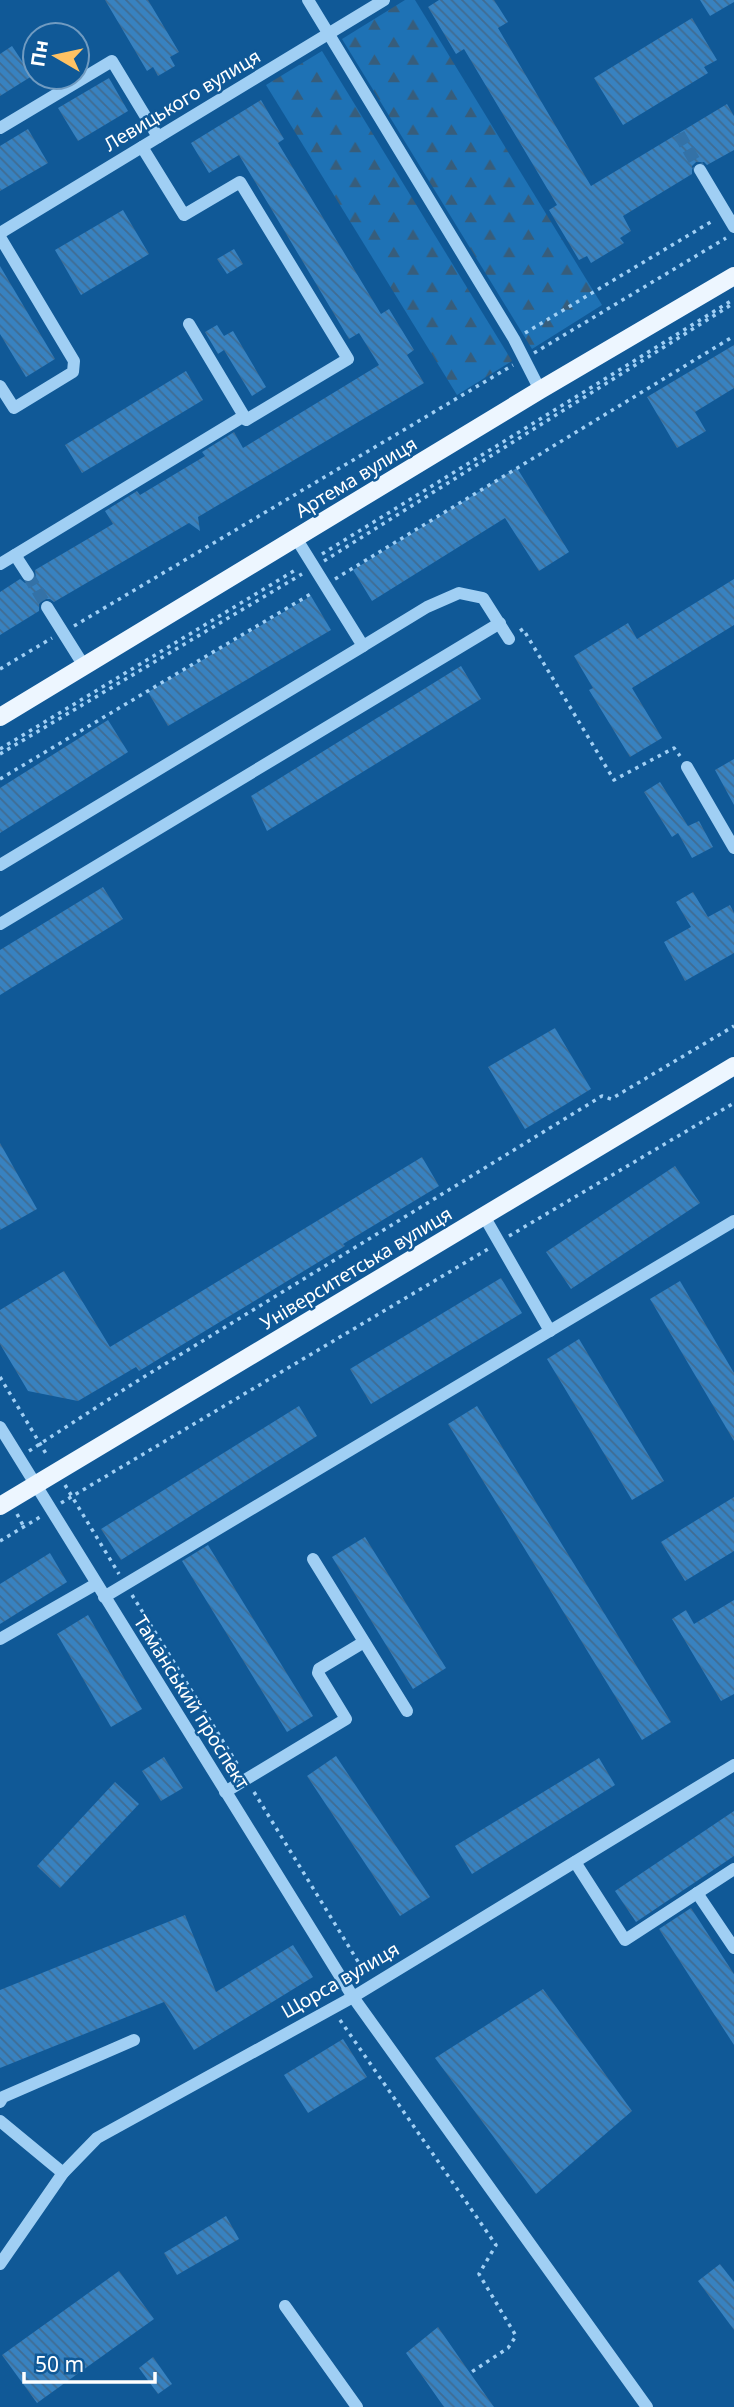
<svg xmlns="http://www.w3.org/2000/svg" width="734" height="2407" viewBox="0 0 734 2407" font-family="'Noto Sans',sans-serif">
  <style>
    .forest { fill: url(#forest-firs) }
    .building { fill: url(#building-back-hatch) }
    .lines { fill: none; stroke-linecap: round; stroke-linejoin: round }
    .minor-tunnel { stroke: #3472a7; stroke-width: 12; stroke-dasharray: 12 6; stroke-linecap: butt }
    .path { stroke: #a0cff4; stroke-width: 3.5; stroke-dasharray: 3.5 5; stroke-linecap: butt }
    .minor { stroke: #a0cff4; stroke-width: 12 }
    .major { stroke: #edf6ff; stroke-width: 18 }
    .labels { text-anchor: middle; stroke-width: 5; stroke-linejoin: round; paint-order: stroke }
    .street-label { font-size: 19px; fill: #fff; stroke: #105997 }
  </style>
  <defs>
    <pattern id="forest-firs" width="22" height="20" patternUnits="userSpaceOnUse" patternTransform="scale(1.75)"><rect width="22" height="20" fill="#1e72b5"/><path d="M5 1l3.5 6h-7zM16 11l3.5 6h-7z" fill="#375d7b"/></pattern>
    <pattern id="building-back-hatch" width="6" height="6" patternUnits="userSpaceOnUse" patternTransform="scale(1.75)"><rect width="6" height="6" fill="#3882c0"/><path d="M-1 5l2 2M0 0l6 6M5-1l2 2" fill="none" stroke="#406c92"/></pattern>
  </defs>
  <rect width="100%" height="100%" fill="#105997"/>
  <!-- forest -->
  <g class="forest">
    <path d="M405 0H415L602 305 532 349 342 39Z"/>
    <path d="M322 51 512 361 457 395 266 85Z"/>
  </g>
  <!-- building -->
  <g class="building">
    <path d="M105 0H148L179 52 170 57 175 66 158 76 153 67 147 71Z"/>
    <path d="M439 0H494L508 22 498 28 591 186 727 104 734 116V150L707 165 704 162H696L692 166V174L623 216 631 231 620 238 624 243 591 263 587 256 579 260 549 210 557 205 464 49 456 54 428 7Z"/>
    <path d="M700 0H734V2L710 16Z"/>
    <path d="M692 18 717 60 704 67 708 73 623 125 594 78Z"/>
    <path d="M12 46 32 76 0 96V54Z"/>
    <path d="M109 78 128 111 78 141 58 108Z"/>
    <path d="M261 100 284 139 278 143 381 314 389 309 414 350 407 355 424 383 198 517 200 531 189 523 54 602 50 599H43L39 604V611L0 635V592L20 579 25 583H32L36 578 35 570 113 524 105 511 137 491 140 495 205 456 202 452 234 432 243 448 379 365 359 333 349 339 239 155 209 173 191 143Z"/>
    <path d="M28 129 48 163 0 191V146Z"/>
    <path d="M123 210 149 254 81 295 55 250Z"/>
    <path d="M234 249 243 264 227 274 217 259Z"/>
    <path d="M0 266 55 359 26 377 0 334Z"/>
    <path d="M217 325 224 336 233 331 266 387 252 396 224 350 218 354 205 332Z"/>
    <path d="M734 345V388L695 412 706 431 677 448 647 397Z"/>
    <path d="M186 371 203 400 82 473 65 445Z"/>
    <path d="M517 468 569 552 539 571 505 518 372 601 353 570Z"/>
    <path d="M734 579V625L632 688 662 738 630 757 589 690 593 688 574 656 628 623 637 639Z"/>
    <path d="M311 596 331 630 168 726 148 692Z"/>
    <path d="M461 666 481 699 267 831 251 796Z"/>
    <path d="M108 720 128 752 0 833V788Z"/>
    <path d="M734 759V805L715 770Z"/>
    <path d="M660 782 688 826 699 821 713 847 692 858 678 833 672 837 644 792Z"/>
    <path d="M103 887 123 919 0 995V950Z"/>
    <path d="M693 892 708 917 730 905 734 913V953L685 981 664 942 691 927 676 902Z"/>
    <path d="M555 1028 591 1089 525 1129 488 1067Z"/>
    <path d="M0 1143 37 1209 0 1230Z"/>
    <path d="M422 1157 439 1186 343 1244 345 1246 139 1371 136 1367 78 1401 28 1391 0 1344V1310L64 1271 110 1347Z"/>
    <path d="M675 1166 700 1203 571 1289 546 1252Z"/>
    <path d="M501 1278 522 1313 371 1404 350 1369Z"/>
    <path d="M680 1281 734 1373V1441L650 1299Z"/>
    <path d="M579 1339 664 1481 632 1500 547 1359Z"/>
    <path d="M299 1406 317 1436 121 1560 101 1529Z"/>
    <path d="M477 1406 671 1722 642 1740 448 1424Z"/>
    <path d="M734 1497V1551L685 1581 661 1542Z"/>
    <path d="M365 1537 446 1668 413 1689 332 1557Z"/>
    <path d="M208 1545 313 1716 287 1732 182 1561Z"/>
    <path d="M50 1553 67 1582 0 1624V1584Z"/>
    <path d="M734 1600V1694L721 1701 672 1619 686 1610 694 1624Z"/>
    <path d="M88 1615 142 1709 111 1727 57 1634Z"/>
    <path d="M336 1756 430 1897 400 1916 307 1776Z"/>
    <path d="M164 1757 183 1788 161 1801 142 1771Z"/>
    <path d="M599 1758 615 1785 472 1874 455 1846Z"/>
    <path d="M115 1782 139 1804 60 1888 37 1866Z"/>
    <path d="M734 1811V1856L636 1922 615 1891Z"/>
    <path d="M691 1908 734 1974V2045L659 1929Z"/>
    <path d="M185 1915 216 1992 293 1945 313 1977 194 2050 164 2002 0 2068V1990Z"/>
    <path d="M543 1989 632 2111 536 2194 435 2058Z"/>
    <path d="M343 2039 367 2077 308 2113 284 2075Z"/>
    <path d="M226 2216 239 2239 177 2275 164 2253Z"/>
    <path d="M720 2264 734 2282V2330L698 2281Z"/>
    <path d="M119 2271 154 2319 37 2403 2 2355Z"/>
    <path d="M438 2327 470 2373 494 2407H444L406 2353Z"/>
    <path d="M153 2357 172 2384 158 2394 139 2368Z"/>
  </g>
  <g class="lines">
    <!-- minor-tunnel -->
    <g class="minor-tunnel">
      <path d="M679 134 700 170"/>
      <path d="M28 575 47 607"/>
    </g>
    <!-- path -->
    <g class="path">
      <path d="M525 333 714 220"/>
      <path d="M534 353 726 238"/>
      <path d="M322 554 734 299"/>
      <path d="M324 561 734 303"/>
      <path d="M335 579 734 336"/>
      <path d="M74 626 513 365"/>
      <path d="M520 631 523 629 614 780 674 748 680 756"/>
      <path d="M0 669 52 638"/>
      <path d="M0 749 297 569"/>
      <path d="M0 754 302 574"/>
      <path d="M0 779 314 592"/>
      <path d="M509 1236 734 1103"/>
      <path d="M0 1377 48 1457"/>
      <path d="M29 1451 134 1383 602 1096 611 1099 734 1026"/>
      <path d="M65 1485 119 1574"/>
      <path d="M61 1503 488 1249"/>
      <path d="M17 1514 24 1527"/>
      <path d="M0 1541 40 1517"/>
      <path d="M132 1595 239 1767"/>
      <path d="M254 1792 365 1973"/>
      <path d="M340 2020 496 2245 479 2274 516 2336 508 2348 470 2373"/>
    </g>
    <!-- minor -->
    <g class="minor">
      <path d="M308 0 514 339 540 390"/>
      <path d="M0 128 112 61 158 137"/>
      <path d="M142 147 184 215 240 182 348 359 246 420 244 416"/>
      <path d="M700 170 734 227"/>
      <path d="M0 233 384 0"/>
      <path d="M0 237 74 361 73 372 14 408 0 386"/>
      <path d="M15 555 28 575"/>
      <path d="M0 564 244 416 189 324"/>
      <path d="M47 607 84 666"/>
      <path d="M363 646 427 607 459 593 483 598 509 639"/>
      <path d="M687 767 734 848"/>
      <path d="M0 865 363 646 296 538"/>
      <path d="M0 924 500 623"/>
      <path d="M484 1216 550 1331"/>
      <path d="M0 1427 353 1997 647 2407"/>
      <path d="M313 1559 407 1711"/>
      <path d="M104 1597 734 1221"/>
      <path d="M0 1639 96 1584"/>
      <path d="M225 1792 346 1719 318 1673 319 1669 364 1642"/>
      <path d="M575 1862 625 1940 734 1869"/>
      <path d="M697 1893 734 1948"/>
      <path d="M0 2102 3 2097 134 2040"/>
      <path d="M0 2121 63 2173"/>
      <path d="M0 2264 63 2173 97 2138 353 1997 734 1765"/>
      <path d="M285 2306 357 2407"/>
    </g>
    <!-- major -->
    <g class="major">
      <path d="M0 717 540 390 734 276"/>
      <path d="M0 1506 734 1066"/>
    </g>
  </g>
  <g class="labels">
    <!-- street labels -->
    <g class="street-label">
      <text transform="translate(182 100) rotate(-31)" y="7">Левицького вулиця</text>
      <text transform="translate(356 477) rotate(-31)" y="7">Артема вулиця</text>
      <text transform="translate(356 1268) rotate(-31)" y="7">Університетська вулиця</text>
      <text transform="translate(192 1702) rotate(58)" y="7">Таманський проспект</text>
      <text transform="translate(340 1980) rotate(-30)" y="7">Щорса вулиця</text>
    </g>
  </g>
  <!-- north arrow -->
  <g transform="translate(56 56) rotate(279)"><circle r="33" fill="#105997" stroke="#709bc1" stroke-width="2"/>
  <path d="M0-5L12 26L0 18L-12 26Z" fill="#ffc263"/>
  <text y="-10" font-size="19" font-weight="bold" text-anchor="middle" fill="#ffffff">Пн</text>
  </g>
  <!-- scale -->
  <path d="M24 2372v10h131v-10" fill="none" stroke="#ffffff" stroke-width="3.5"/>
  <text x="35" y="2372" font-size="21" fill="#ffffff" stroke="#105997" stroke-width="5" paint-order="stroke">50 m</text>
</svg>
